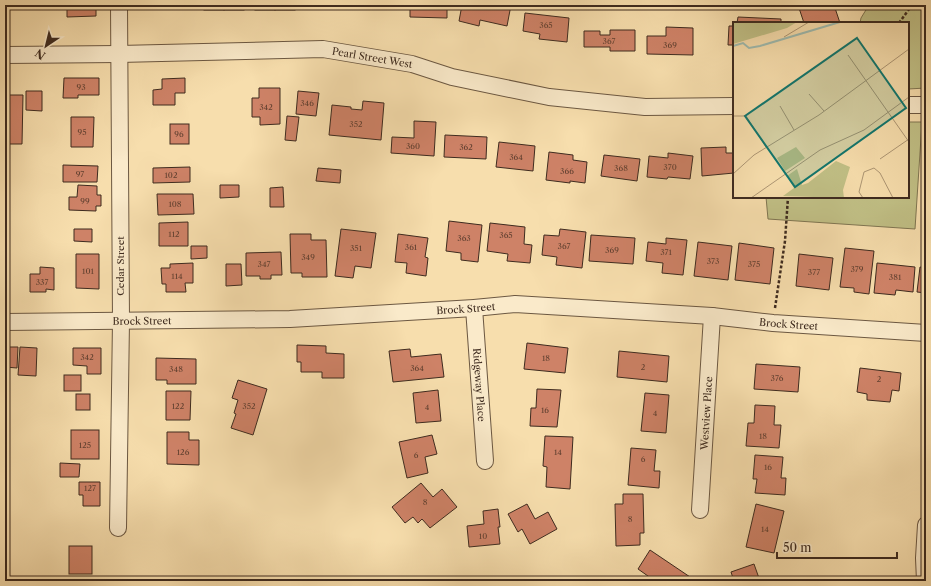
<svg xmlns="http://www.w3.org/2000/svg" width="931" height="586" viewBox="0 0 931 586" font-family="'Libre Caslon Text',serif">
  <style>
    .green { fill: #c1c086; stroke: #807652 }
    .building { fill: #ce8267; stroke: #3e2b1f }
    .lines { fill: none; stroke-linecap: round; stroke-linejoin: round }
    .street-casing { stroke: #6c5842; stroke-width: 18 }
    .path { stroke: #3e2b1f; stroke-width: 2.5; stroke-dasharray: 3 2; stroke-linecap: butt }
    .street { stroke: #faeaca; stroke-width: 16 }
    .labels { text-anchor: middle; stroke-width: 4; stroke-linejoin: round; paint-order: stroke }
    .number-label { font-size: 8px; fill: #624131 }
    .street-label { font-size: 10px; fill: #3e2b1f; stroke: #faeaca }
    .inset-river { fill: none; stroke: #9ebbb0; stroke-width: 2 }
    .inset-road { fill: none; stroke: #ad9674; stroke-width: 1 }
    .view { fill: #0f766e; fill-opacity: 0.15; stroke: #0f766e; stroke-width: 2 }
    .inset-edge { fill: none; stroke: #3e2b1f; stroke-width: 2 }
  </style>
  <rect width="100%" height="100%" fill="#f7dead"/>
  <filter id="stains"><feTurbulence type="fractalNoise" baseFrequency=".005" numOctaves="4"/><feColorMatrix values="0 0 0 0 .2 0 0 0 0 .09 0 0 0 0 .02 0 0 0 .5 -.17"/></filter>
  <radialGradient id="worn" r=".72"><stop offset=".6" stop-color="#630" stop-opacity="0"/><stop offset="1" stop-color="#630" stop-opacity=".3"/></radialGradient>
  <!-- green -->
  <g class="green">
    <path d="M869 5H926V88L908 89V23H860L861 18Z"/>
    <path d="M908 122H922L915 229 768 219 766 197H908Z"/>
  </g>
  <!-- building -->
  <g class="building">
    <path d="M67 5H96V16L67 17Z"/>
    <rect x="204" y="5" width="20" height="5"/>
    <rect x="224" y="5" width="20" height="5"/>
    <rect x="255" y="5" width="20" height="5"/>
    <rect x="275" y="5" width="20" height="5"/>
    <path d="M410 5H447V18L410 17Z"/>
    <path d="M462 5H511L507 26 480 20 479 26 459 21Z"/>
    <path d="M808 5H834L840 23H804L799 8Z"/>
    <path d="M525 13 569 18 567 42 539 39 540 34 523 31Z"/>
    <path d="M738 17 781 19V23H737Z"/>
    <path d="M729 26H734V45H728Z"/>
    <path d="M666 27 693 28V55L647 54V36H666Z"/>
    <path d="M610 30H635V51H610V47H584V31H600V35H610Z"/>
    <path d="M64 78H99V95H78V98H63Z"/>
    <path d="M185 78V93H175V105H153V90L162 89V79Z"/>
    <path d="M259 88H280V124L260 125V117H252V98H259Z"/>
    <path d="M26 91H42V111L26 110Z"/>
    <path d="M298 91 319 93 316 116 296 114Z"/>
    <path d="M5 95H23L22 144H5Z"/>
    <path d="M363 101 384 103 381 140 329 135 332 105 351 107V109L362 110Z"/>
    <path d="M287 116 299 117 296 141 285 140Z"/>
    <path d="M71 117H94L93 147H71Z"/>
    <path d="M414 121 436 122 434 156 391 153 392 137 414 138Z"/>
    <rect x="170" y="124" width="19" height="20"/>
    <path d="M445 135 487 137 486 159 444 157Z"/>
    <path d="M499 142 535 146 533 171 496 167Z"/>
    <path d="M726 147V153H734V173L702 176 701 148Z"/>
    <path d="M549 152 573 155V160L587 162 585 183 570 181V183L546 180Z"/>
    <path d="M668 153 693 156 690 179 668 177 667 179 647 177 649 156 668 158Z"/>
    <path d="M604 155 640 159 637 181 601 176Z"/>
    <path d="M63 165 98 166 97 182H63Z"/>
    <path d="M190 167V182L153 183V168Z"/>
    <path d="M318 168 341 170 340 183 316 181Z"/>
    <path d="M78 185 97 186V195H101V206H96V211L69 210V197H77Z"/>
    <path d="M220 185H239V197L220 198Z"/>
    <path d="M283 187 284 207H270V188Z"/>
    <path d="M157 194H193L194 214 158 215Z"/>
    <path d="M449 221 482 225 478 262 461 260V253L446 251Z"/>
    <path d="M188 222V246H159V223Z"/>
    <path d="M490 223 525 227 524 244 532 245 530 263 507 261 508 254 487 251Z"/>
    <path d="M74 229H92V242L74 241Z"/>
    <path d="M341 229 376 233 371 268 355 266 353 278 335 276Z"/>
    <path d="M560 229 586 232 582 268 556 265 557 257 542 255 544 235 559 236Z"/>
    <path d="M290 234H311V240H326L327 277H302V273H291Z"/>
    <path d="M398 234 428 238 425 257 428 258 426 276 406 273 407 263 395 262Z"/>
    <path d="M591 235 635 238 633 264 589 261Z"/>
    <path d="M666 238 687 240 683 275 662 273 663 263 646 261 648 242 666 244Z"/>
    <path d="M698 242 732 246 728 280 694 276Z"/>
    <path d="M739 243 774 248 770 284 735 280Z"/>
    <path d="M191 246H207V258L191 259Z"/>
    <path d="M845 248 874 251 869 294 854 292V288L840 287Z"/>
    <path d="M281 252 282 275H271V279H260V276H246V253Z"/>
    <path d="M76 254H99V289L76 288Z"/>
    <path d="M799 254 833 258 829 290 796 286Z"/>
    <path d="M193 263V283H185L186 292H166V284H162L161 268H170V264Z"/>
    <path d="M877 263 915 267 913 292 896 290 895 295 874 293Z"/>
    <path d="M226 264H241L242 285 226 286Z"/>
    <path d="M40 267 54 268V290L46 289V292H30V274H40Z"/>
    <path d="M920 267 926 268V293L917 292Z"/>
    <path d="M527 343 568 348 565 373 524 369Z"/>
    <path d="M297 345 326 346V353L344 354V378H322V372H301V362H297Z"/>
    <path d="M5 347H18L17 368 5 367Z"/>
    <path d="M20 347 37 348 36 376 18 375Z"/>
    <path d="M73 348H101V374H87V366L73 365Z"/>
    <path d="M410 349 411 357 441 354 444 377 393 382 389 351Z"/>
    <path d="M619 351 669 356 667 382 617 377Z"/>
    <path d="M156 358 196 359V384H167V380H156Z"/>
    <path d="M756 364 800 367 798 392 754 389Z"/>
    <path d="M860 368 901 373 899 391 892 390 890 402 867 400V394L857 392Z"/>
    <rect x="64" y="375" width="17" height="16"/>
    <path d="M238 380 267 389 253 435 231 428 236 414 234 413 238 400 232 398Z"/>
    <path d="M537 389 561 390 557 427 530 426 531 408H536Z"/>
    <path d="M438 390 441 421 416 423 413 393Z"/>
    <path d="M166 391H191L190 420H166Z"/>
    <path d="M645 393 669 395 666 433 641 431Z"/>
    <rect x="76" y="394" width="14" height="16"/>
    <path d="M755 405 775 406 774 425H781L779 448 746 446 748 423H754Z"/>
    <rect x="71" y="430" width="28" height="29"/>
    <path d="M167 432H189V440H199V465L167 464Z"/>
    <path d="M432 435 437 454 425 457 428 473 407 478 399 442Z"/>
    <path d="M545 436 573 437 570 489 546 487 547 467 543 466Z"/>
    <path d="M631 448 656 450 654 471H660L659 488 628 485Z"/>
    <path d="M755 455 783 457 781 478H786L785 495 755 493 757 479H753Z"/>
    <path d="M60 463 80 464 79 477H60Z"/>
    <path d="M79 482H100V506H83V495H79Z"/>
    <path d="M421 483 433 497 442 489 457 507 430 528 422 519 418 523 413 517 405 523 392 507Z"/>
    <path d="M623 494H643L644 533H640V545L616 546 615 504H623Z"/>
    <path d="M527 504 535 519 548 512 557 529 530 544 522 529 518 532 508 514Z"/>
    <path d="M756 504 784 511 774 553 746 547Z"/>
    <path d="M498 509 500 527H498L500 544 469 547 467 526 484 524 483 511Z"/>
    <rect x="69" y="546" width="23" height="28"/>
    <path d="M650 550 696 581H655L638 569Z"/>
    <path d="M754 564 760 581H734L731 572Z"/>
  </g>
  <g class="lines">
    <!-- street casing -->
    <g class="street-casing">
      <g id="street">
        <path id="s1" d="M5 55 119 54 323 49 412 64 452 77 549 97 645 107 734 106"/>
        <path d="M908 105H926"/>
        <path id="s2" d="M474 308 485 461"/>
        <path id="s3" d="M5 322 290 319 474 308 515 304 712 316 773 323 926 333"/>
        <path id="s4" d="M700 510 712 316"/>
        <path d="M118 528 121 321 119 5"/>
        <path d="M925 581 924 558 926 525"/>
      </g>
    </g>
    <!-- path -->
    <g class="path">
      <path d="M899 23 912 5"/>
      <path d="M775 308 785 241 788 197"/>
    </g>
    <!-- street -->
    <use href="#street" class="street"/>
  </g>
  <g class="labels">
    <!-- number labels -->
    <g class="number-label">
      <text x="546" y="28">365</text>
      <text x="609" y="44">367</text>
      <text x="670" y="48">369</text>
      <text x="81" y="90">93</text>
      <text x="307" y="106">346</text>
      <text x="266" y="110">342</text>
      <text x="356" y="127">352</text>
      <text x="82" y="135">95</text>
      <text x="179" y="137">96</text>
      <text x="413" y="149">360</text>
      <text x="466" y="150">362</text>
      <text x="516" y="160">364</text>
      <text x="670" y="170">370</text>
      <text x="621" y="171">368</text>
      <text x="567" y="174">366</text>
      <text x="80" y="177">97</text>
      <text x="171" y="178">102</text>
      <text x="85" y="204">99</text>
      <text x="175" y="207">108</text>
      <text x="174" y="237">112</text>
      <text x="506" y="238">365</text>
      <text x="464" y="241">363</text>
      <text x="564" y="249">367</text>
      <text x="411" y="250">361</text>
      <text x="356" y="251">351</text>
      <text x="612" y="253">369</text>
      <text x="666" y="255">371</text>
      <text x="308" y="260">349</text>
      <text x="713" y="264">373</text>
      <text x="264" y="267">347</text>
      <text x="754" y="267">375</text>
      <text x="857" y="272">379</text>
      <text x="88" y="274">101</text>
      <text x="814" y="275">377</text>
      <text x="177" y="279">114</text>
      <text x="895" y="280">381</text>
      <text x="42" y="285">337</text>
      <text x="87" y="360">342</text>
      <text x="546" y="361">18</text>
      <text x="643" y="370">2</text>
      <text x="417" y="371">364</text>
      <text x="176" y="372">348</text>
      <text x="777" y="381">376</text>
      <text x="879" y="382">2</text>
      <text x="178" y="409">122</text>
      <text x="249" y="409">352</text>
      <text x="427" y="410">4</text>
      <text x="545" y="413">16</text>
      <text x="655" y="416">4</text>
      <text x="763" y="439">18</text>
      <text x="85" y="448">125</text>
      <text x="183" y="455">126</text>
      <text x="558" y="455">14</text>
      <text x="416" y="458">6</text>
      <text x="643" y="462">6</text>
      <text x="768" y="470">16</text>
      <text x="90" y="491">127</text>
      <text x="425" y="505">8</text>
      <text x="630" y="522">8</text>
      <text x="765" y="532">14</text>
      <text x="483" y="539">10</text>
    </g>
    <!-- street labels -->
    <g class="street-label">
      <text dy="4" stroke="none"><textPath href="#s1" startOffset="368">Pearl Street West</textPath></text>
      <text transform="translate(120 266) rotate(-90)" y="4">Cedar Street</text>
      <text dy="4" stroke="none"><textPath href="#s3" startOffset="461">Brock Street</textPath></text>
      <text dy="4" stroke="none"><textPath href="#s3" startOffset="137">Brock Street</textPath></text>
      <text dy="4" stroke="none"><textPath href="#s3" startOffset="785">Brock Street</textPath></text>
      <text dy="4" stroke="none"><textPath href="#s2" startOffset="77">Ridgeway Place</textPath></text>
      <text dy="4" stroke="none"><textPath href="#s4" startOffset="97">Westview Place</textPath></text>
    </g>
  </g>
  <!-- overview -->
  <g transform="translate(733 22)">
    <rect width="176" height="176" fill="#f7dead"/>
    <path d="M0 0H64L54 6 0 22ZM63 125 72 136 52 149 44 136ZM103 139 117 145 110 168 111 176 50 174 61 166 54 154 64 147 69 163 75 161Z" fill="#c1c086"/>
    <path class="inset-river" d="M0 24 10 21 16 26 27 24 107 0"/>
    <path class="inset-road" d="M51 15 76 0M115 33 176 120M76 72 91 89M47 84 61 108M0 94H13L33 125M147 137 176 117M0 152 21 133 86 93 176 27M18 176 87 128 131 108 176 75M130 176 126 170 131 150 141 146 147 151 160 176"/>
    <path class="view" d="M124 16 173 86 62 165 12 94Z"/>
    <rect width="176" height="176" class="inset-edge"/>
  </g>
  <!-- margin -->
  <rect width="931" height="586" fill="none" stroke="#f7dead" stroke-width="20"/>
  <rect x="6" y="6" width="919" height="574" fill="none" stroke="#3e2b1f" stroke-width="2"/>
  <rect x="10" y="10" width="911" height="566" fill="none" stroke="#3e2b1f"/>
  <!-- north arrow -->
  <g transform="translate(46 46) rotate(215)" stroke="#faeaca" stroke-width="3" paint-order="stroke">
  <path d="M0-3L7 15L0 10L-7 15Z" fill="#3e2b1f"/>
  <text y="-6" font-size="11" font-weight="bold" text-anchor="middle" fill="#3e2b1f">N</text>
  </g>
  <!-- scale -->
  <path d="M777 552v6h120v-6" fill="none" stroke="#3e2b1f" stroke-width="2"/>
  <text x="783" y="552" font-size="12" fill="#3e2b1f" stroke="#faeaca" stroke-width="3" paint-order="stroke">50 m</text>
  <rect width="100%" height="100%" filter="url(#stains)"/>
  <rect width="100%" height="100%" fill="url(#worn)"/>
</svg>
